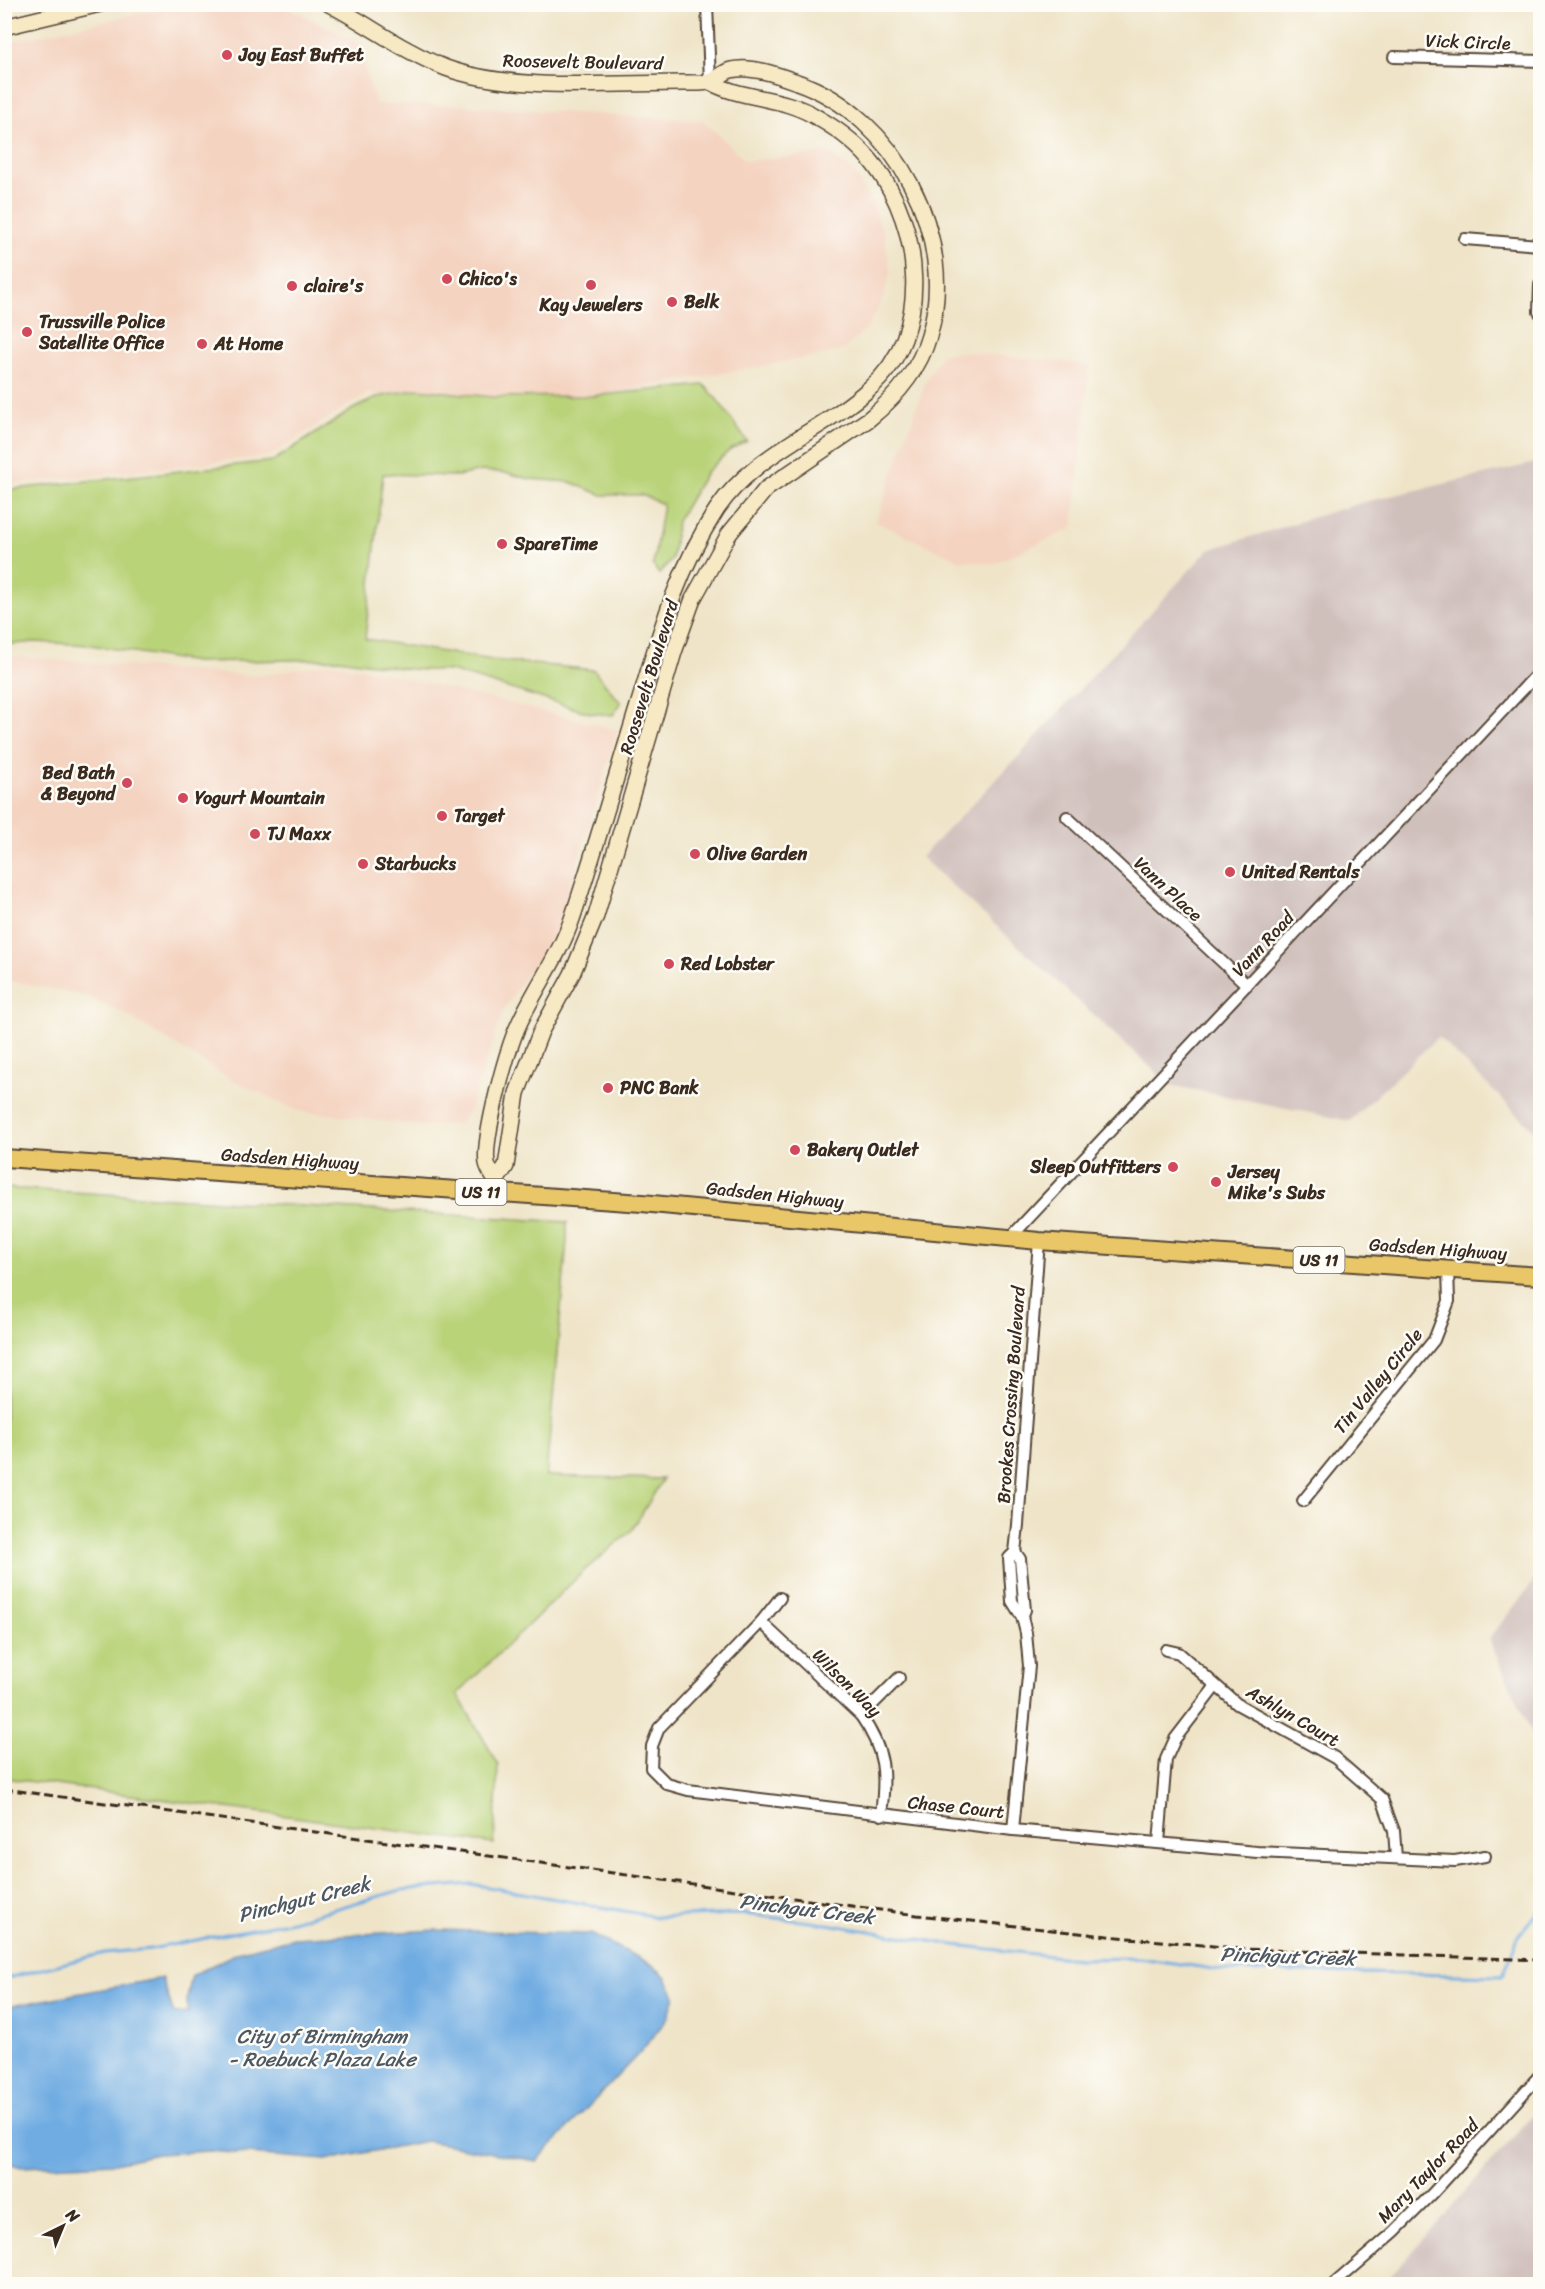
<svg xmlns="http://www.w3.org/2000/svg" width="1545" height="2289" viewBox="0 0 1545 2289" font-family="Sriracha,sans-serif">
  <style>
    .built { fill: #f4d3c0 }
    .industrial { fill: #d0c0bc }
    .green { fill: #b9d379; stroke: #7a7e4c; stroke-width: 1.5 }
    .water { fill: #70ace2; stroke: #566b80; stroke-width: 1.5 }
    .lines { fill: none; stroke-linecap: round; stroke-linejoin: round }
    .stream { stroke: #70ace2; stroke-width: 3 }
    .street-casing { stroke: #564638; stroke-width: 14 }
    .secondary-casing { stroke: #564638; stroke-width: 18 }
    .primary-casing { stroke: #564638; stroke-width: 20 }
    .street { stroke: #fff; stroke-width: 10 }
    .secondary { stroke: #f6e9c3; stroke-width: 15 }
    .primary { stroke: #e9c769; stroke-width: 16 }
    .rail { stroke: #3b2a1e; stroke-width: 3; stroke-dasharray: 9 4.5; stroke-linecap: butt }
    .poi-dot { fill: #d1495b; stroke: #fdfcf7; stroke-width: 2 }
    .labels { text-anchor: middle; stroke-width: 5; stroke-linejoin: round; paint-order: stroke }
    .shield { fill: #fdfcf7; stroke: #75695f; stroke-width: 1.5 }
    .shield-label { font-size: 16px; font-weight: bold; fill: #3b2a1e }
    .street-label { font-size: 18px; fill: #3b2a1e; stroke: #fdfcf7 }
    .poi-label { font-size: 18px; font-weight: bold; fill: #3b2a1e; stroke: #fdfcf7; text-anchor: start }
    .water-label { font-size: 20px; font-style: italic; fill: #4e5863; stroke: #fdfcf7 }
  </style>
  <rect width="100%" height="100%" fill="#fdfcf7"/>
  <filter id="ink" filterUnits="userSpaceOnUse"><feTurbulence type="fractalNoise" baseFrequency=".0167" numOctaves="2"/><feDisplacementMap in="SourceGraphic" scale="12" xChannelSelector="R" yChannelSelector="G"/><feConvolveMatrix kernelMatrix="1 2 1 2 8 2 1 2 1" color-interpolation-filters="sRGB"/></filter>
  <filter id="wash" filterUnits="userSpaceOnUse"><feTurbulence type="fractalNoise" baseFrequency=".008" numOctaves="4" result="noise"/><feDisplacementMap in="SourceGraphic" scale="24" xChannelSelector="R" yChannelSelector="G"/><feGaussianBlur stdDeviation="1.35" result="paint"/><feColorMatrix in="noise" values="0 0 0 0 0 0 0 0 0 0 0 0 0 0 0 0 0 1.4 0 .05"/><feComposite in="paint" operator="in"/></filter>
  <g filter="url(#wash)">
    <rect width="100%" height="100%" fill="#efe4c8"/>
    <!-- built -->
    <g class="built">
      <path d="M178 5H282L357 42 376 104 453 105 704 121 746 161 828 153 853 171 872 204 885 237 890 272 884 297 868 327 845 349 818 356 570 400 366 394 270 456 5 485 4 43Z"/>
      <path d="M965 352 1089 365 1073 528 993 564 959 560 876 522 926 380 942 354Z"/>
      <path d="M5 656 257 676 330 663 389 674 618 730 556 932 504 1009 470 1108 459 1124 422 1126 298 1111 232 1080 122 1012 83 995 5 980Z"/>
    </g>
    <!-- industrial -->
    <g class="industrial">
      <path d="M1540 462V1136L1438 1037 1350 1121 1170 1085 921 857 1015 760 1208 550 1360 503Z"/>
      <path d="M1540 1573V1750L1489 1639Z"/>
      <path d="M1540 2107V2284H1383Z"/>
    </g>
    <!-- green -->
    <g class="green">
      <path d="M704 385C721 401 732 422 747 441L730 450 706 472 677 521 672 559 659 574 653 565 663 504 642 495H602L570 482 530 479 507 473 482 471 457 476 383 474 365 639 492 660 594 670 621 703 613 715 590 713 451 671 408 669 339 659 195 662 91 645 35 642 5 645V490L273 461 353 409 378 397 418 389 492 397 591 396Z"/>
      <path d="M5 1188 567 1222V1240L546 1476 663 1479 632 1530 586 1569 457 1694 498 1764 494 1844 5 1778Z"/>
    </g>
    <!-- water -->
    <path class="water" d="M436 1930 591 1934 651 1964 665 1976 675 1996 668 2018 642 2050 537 2161 427 2141 326 2160 210 2151 157 2154 115 2163 21 2167 5 2162V2007L162 1978 174 2014 188 2013 187 1999 192 1975 241 1951 294 1938Z"/>
    <g class="lines">
      <!-- stream -->
      <g class="stream">
        <path d="M4 1979 104 1953 151 1949 292 1921 401 1890 471 1884 658 1917 744 1914 827 1924 954 1945 1078 1959 1140 1958 1220 1970 1503 1976 1518 1937 1540 1910"/>
        <path d="M4 2166 10 2164"/>
      </g>
    </g>
  </g>
  <g filter="url(#ink)">
    <g class="lines">
      <!-- street casing -->
      <g class="street-casing">
        <g id="street">
          <path d="M707 4 710 82"/>
          <path d="M1394 57 1540 61"/>
          <path d="M1465 239 1540 245"/>
          <path d="M1539 312 1540 285"/>
          <path d="M1067 817 1247 985"/>
          <path d="M1010 1238 1540 671"/>
          <path d="M1303 1501 1434 1340 1449 1301 1448 1269"/>
          <path d="M1015 1552 1020 1559 1025 1610 1022 1617"/>
          <path d="M780 1598 761 1622 659 1728 652 1746 651 1768 667 1784 688 1790 1013 1830 1257 1852 1455 1861 1485 1856"/>
          <path d="M761 1622 861 1716C886 1752 886 1774 881 1815"/>
          <path d="M1166 1650 1179 1653 1237 1704 1335 1758 1382 1799 1394 1831 1396 1858"/>
          <path d="M861 1716 899 1678"/>
          <path d="M1013 1830 1029 1666 1026 1633 1022 1617 1012 1601 1009 1558 1015 1552 1018 1525 1039 1241"/>
          <path d="M1159 1843 1166 1759 1175 1739 1215 1687"/>
          <path d="M1334 2284 1394 2232 1433 2193 1540 2075"/>
        </g>
      </g>
      <!-- secondary casing -->
      <g class="secondary-casing">
        <g id="secondary">
          <path d="M329 4C368 24 404 52 446 68 512 92 613 83 684 83 692 83 704 84 711 81 718 79 723 72 731 70 751 65 778 75 797 82 895 116 959 237 929 336 919 371 896 397 869 419L766 489 729 534 693 599 674 652 596 916 572 974 541 1031 517 1093 506 1166 496 1181 494 1193"/>
          <path d="M4 27 100 4"/>
          <path d="M496 1181C493 1176 488 1169 487 1163 483 1141 503 1067 511 1044 526 999 558 962 573 916 597 844 618 770 641 696 661 629 678 569 717 509 755 453 821 432 870 388 933 334 922 227 875 166 860 146 839 130 818 118 781 95 745 101 710 82"/>
        </g>
      </g>
      <!-- primary casing -->
      <g class="primary-casing">
        <path id="primary" d="M4 1158 642 1203 1039 1241 1540 1276"/>
      </g>
      <!-- street -->
      <use href="#street" class="street"/>
      <!-- secondary -->
      <use href="#secondary" class="secondary"/>
      <!-- primary -->
      <use href="#primary" class="primary"/>
      <!-- rail -->
      <path class="rail" d="M4 1789 917 1915 1087 1934 1245 1949 1540 1960"/>
    </g>
  </g>
  <!-- markers -->
  <g class="poi-dot">
    <circle cx="227" cy="55" r="6"/>
    <circle cx="447" cy="279" r="6"/>
    <circle cx="591" cy="285" r="6"/>
    <circle cx="292" cy="286" r="6"/>
    <circle cx="672" cy="302" r="6"/>
    <circle cx="27" cy="332" r="6"/>
    <circle cx="202" cy="344" r="6"/>
    <circle cx="502" cy="544" r="6"/>
    <circle cx="127" cy="783" r="6"/>
    <circle cx="183" cy="798" r="6"/>
    <circle cx="442" cy="816" r="6"/>
    <circle cx="255" cy="834" r="6"/>
    <circle cx="695" cy="854" r="6"/>
    <circle cx="363" cy="864" r="6"/>
    <circle cx="1230" cy="872" r="6"/>
    <circle cx="669" cy="964" r="6"/>
    <circle cx="608" cy="1088" r="6"/>
    <circle cx="795" cy="1150" r="6"/>
    <circle cx="1173" cy="1167" r="6"/>
    <circle cx="1216" cy="1182" r="6"/>
  </g>
  <g class="labels">
    <!-- shield labels -->
    <g class="shield">
      <rect x="455.5" y="1179" width="51" height="26" rx="4.5"/>
      <rect x="1293.5" y="1247" width="51" height="26" rx="4.5"/>
    </g>
    <g class="shield-label">
      <text x="481" y="1198">US 11</text>
      <text x="1319" y="1266">US 11</text>
    </g>
    <!-- street labels -->
    <g class="street-label">
      <text transform="translate(1468 42) rotate(2)" y="6">Vick Circle</text>
      <text transform="translate(583 62) rotate(1)" y="6">Roosevelt Boulevard</text>
      <text transform="translate(649 677) rotate(-73)" y="6">Roosevelt Boulevard</text>
      <text transform="translate(1168 889) rotate(43)" y="6">Vann Place</text>
      <text transform="translate(1263 944) rotate(-47)" y="6">Vann Road</text>
      <text transform="translate(290 1159) rotate(4)" y="6">Gadsden Highway</text>
      <text transform="translate(775 1195) rotate(6)" y="6">Gadsden Highway</text>
      <text transform="translate(1438 1249) rotate(4)" y="6">Gadsden Highway</text>
      <text transform="translate(1378 1381) rotate(-51)" y="6">Tin Valley Circle</text>
      <text transform="translate(1011 1395) rotate(-86)" y="6">Brookes Crossing Boulevard</text>
      <text transform="translate(847 1683) rotate(45)" y="6">Wilson Way</text>
      <text transform="translate(1293 1716) rotate(30)" y="6">Ashlyn Court</text>
      <text transform="translate(956 1807) rotate(6)" y="6">Chase Court</text>
      <text transform="translate(1428 2171) rotate(-46)" y="6">Mary Taylor Road</text>
    </g>
    <!-- poi labels -->
    <g class="poi-label">
      <text x="239" y="61">Joy East Buffet</text>
      <text x="459" y="285">Chico's</text>
      <text x="304" y="292">claire's</text>
      <text x="684" y="308">Belk</text>
      <text x="591" y="311" text-anchor="middle">Kay Jewelers</text>
      <text x="39" y="328">Trussville Police<tspan x="39" dy="21">Satellite Office</tspan></text>
      <text x="214" y="350">At Home</text>
      <text x="514" y="550">SpareTime</text>
      <text x="115" y="779" text-anchor="end">Bed Bath<tspan x="115" dy="21">&amp; Beyond</tspan></text>
      <text x="195" y="804">Yogurt Mountain</text>
      <text x="454" y="822">Target</text>
      <text x="267" y="840">TJ Maxx</text>
      <text x="707" y="860">Olive Garden</text>
      <text x="375" y="870">Starbucks</text>
      <text x="1242" y="878">United Rentals</text>
      <text x="681" y="970">Red Lobster</text>
      <text x="620" y="1094">PNC Bank</text>
      <text x="807" y="1156">Bakery Outlet</text>
      <text x="1161" y="1173" text-anchor="end">Sleep Outfitters</text>
      <text x="1228" y="1178">Jersey<tspan x="1228" dy="21">Mike's Subs</tspan></text>
    </g>
    <!-- water labels -->
    <g class="water-label">
      <text transform="translate(304 1899) rotate(-14)" y="7">Pinchgut Creek</text>
      <text transform="translate(807 1909) rotate(7)" y="7">Pinchgut Creek</text>
      <text transform="translate(1288 1956) rotate(2)" y="7">Pinchgut Creek</text>
      <text x="322" y="2043">City of Birmingham<tspan x="322" dy="23">- Roebuck Plaza Lake</tspan></text>
    </g>
  </g>
  <!-- margin -->
  <rect width="1545" height="2289" fill="none" stroke="#fdfcf7" stroke-width="24"/>
  <!-- north arrow -->
  <g transform="translate(63 2226) rotate(43)" stroke="#fdfcf7" stroke-width="4.5" paint-order="stroke">
  <path d="M0-4.5L10 22L0 15L-10 22Z" fill="#3b2a1e"/>
  <text y="-9" font-size="16" font-weight="bold" text-anchor="middle" fill="#3b2a1e">N</text>
  </g>
</svg>
